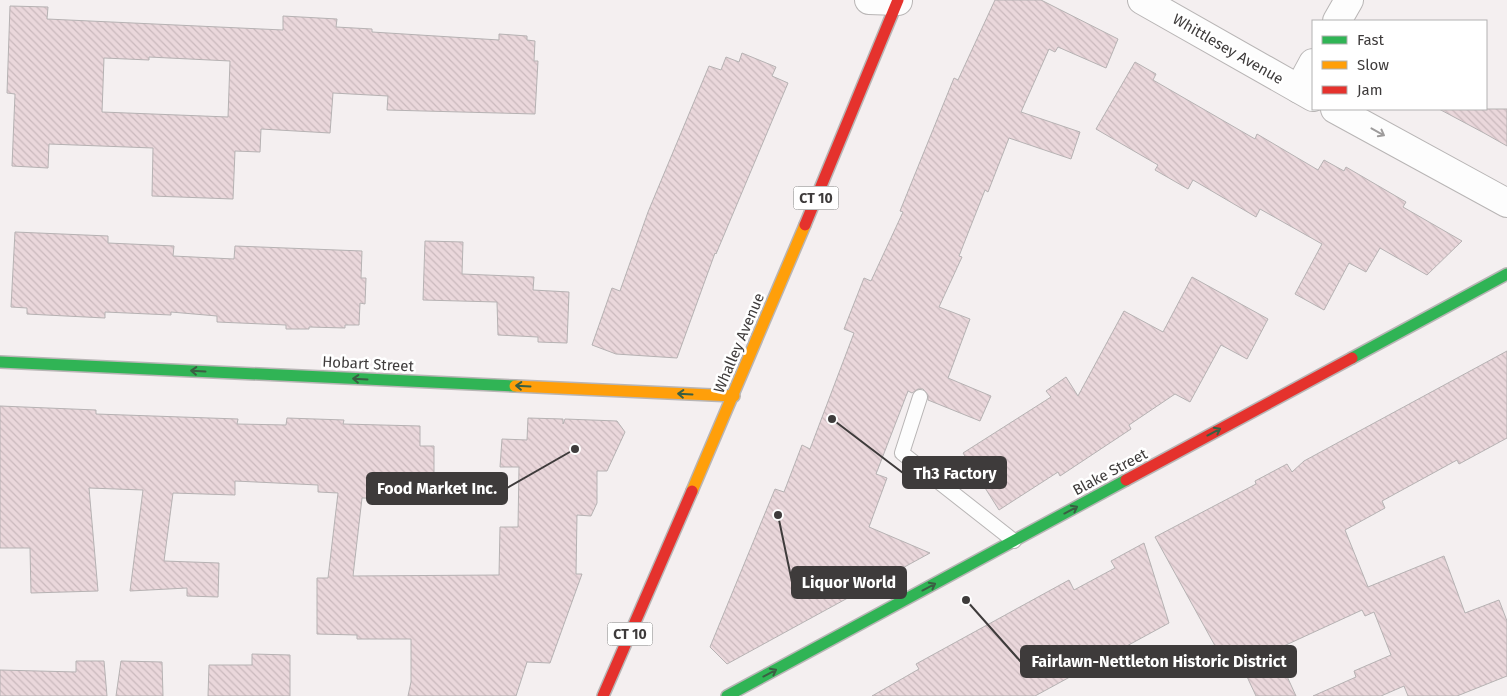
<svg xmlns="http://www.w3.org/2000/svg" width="1507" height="696" viewBox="0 0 1507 696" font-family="'Fira Sans',sans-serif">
<defs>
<pattern id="building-back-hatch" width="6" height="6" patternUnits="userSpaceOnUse" patternTransform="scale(1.25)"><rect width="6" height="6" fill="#ead7db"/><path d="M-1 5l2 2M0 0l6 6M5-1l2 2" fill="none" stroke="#cab9bd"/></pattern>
</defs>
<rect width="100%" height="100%" fill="#f4eff0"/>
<g fill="url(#building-back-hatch)" stroke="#b6b2b3" fill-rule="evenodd">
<path d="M995,0H1041L1118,39L1106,68L1058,47L1055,52L1049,49L1021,112L1080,132L1071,159L1009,138L988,192L985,190L959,256L962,257L939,307L970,319L948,378L991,396L980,421L928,400V395L923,389H918L912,393L908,391L876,474L887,478L869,527L930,553L727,664L710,647L775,489L784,492L802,445L810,449L854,333L844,329L864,278L871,281L903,212L900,211L954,78L958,80Z"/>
<path d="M10,6L48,7L47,19L283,30V16L337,19L336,27L372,29V32L499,40V34L527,36V40L535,41L534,61H538L535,114L387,110L388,96L333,93L330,133L261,129L260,152L235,151L233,199L152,196L153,148L49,144L48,168L12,166L15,94L7,93ZM149,57L230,61L228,117L102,112L104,58L149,60Z"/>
<path d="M742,53L776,67L772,76L788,83L716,254L715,253L677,358L616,354L592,345L612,288L620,291L648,212L709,66L721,70L726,57L739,62Z"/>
<path d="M1135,62L1156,74L1153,80L1255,139L1257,134L1318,170L1324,160L1344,171L1346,167L1406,202L1403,207L1462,241L1427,275L1380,248L1366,272L1349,263L1324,310L1295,294L1322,244L1260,209L1256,217L1193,180L1188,189L1155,170L1158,165L1096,129Z"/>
<path d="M1439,109H1507V146L1484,133Z"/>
<path d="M15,232L108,236V243L174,246L173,256L234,259L235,246L362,251L361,278H366L365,304L360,303L359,325H345V328L309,327V329H286V325L217,322V316L171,312V315L105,312V318L27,314V308L11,307Z"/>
<path d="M425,241L463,242L462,274L534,277L533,290L569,292L567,343L538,342V337L498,335L497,302L423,300Z"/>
<path d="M1192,277L1268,319L1247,359L1221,345L1190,402L1175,394L1129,425L1131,429L1060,476L1058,472L999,510L963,453L1051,397L1046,391L1066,377L1078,396L1124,311L1163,332Z"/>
<path d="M1507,351V438L1459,464L1457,460L1382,501L1385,508L1345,530L1368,587L1444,556L1465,613L1499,600L1507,621V676L1457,696H1408L1404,686L1381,696H1313L1356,677L1354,671L1391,655L1374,612L1365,616L1362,610L1275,650L1296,696H1256L1242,666L1230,673L1155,537L1256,484L1255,481L1287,464L1292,472L1304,461Z"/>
<path d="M0,406L96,410V414L238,419L237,424L286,425L287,418L344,420L343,424L420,426V446H434V499L362,498L353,576L499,575L500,527H518L519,467H500L502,439L527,440L528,418L563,419V424L565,419L617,421L625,432L607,471H597V503L591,516L577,515L576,574H582L550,663L527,662L516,696H408L411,682V639H357V635L317,634V578H328L338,493L318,492V485L235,481V495L173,493L164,561L219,563L218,597L187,596V588L130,591L143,490L89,488L98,591L31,593L30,548H0Z"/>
<path d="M1144,543L1169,623L1035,696H872L919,669L916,664L1069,580L1074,590L1115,568L1111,561Z"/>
<path d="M252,654L290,655V696H208L209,665H252Z"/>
<path d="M76,661H104L107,696H0V670L76,672Z"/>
<path d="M121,661L162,662L163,696H116Z"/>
</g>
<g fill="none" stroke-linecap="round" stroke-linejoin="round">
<defs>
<path id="lane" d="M920,397L902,453L1014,541"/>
<g id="street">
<path d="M869,0L898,1"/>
<path d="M1142,0L1313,97"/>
<path d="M1337,21L1349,0"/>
<path d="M1299,89L1313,63"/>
<path d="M1335,109L1507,203"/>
</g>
<g id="fast">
<path d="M1352,358L1507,274"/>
<path d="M0,362L515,386"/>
<path d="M727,696L1126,480"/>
</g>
<g id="slow">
<path d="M515,386L734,396"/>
<path d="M692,491L805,225"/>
</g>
<g id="jam">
<path d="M805,225L898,0"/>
<path d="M1126,480L1352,358"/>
<path d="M603,696L692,491"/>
</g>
</defs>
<use href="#lane" stroke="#b8b5b5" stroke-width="16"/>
<use href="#street" stroke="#b8b5b5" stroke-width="30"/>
<use href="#fast" stroke="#b8b5b5" stroke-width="14"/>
<use href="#slow" stroke="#b8b5b5" stroke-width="14"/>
<use href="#jam" stroke="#b8b5b5" stroke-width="14"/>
<use href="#lane" stroke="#fdfdfd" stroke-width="14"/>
<use href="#street" stroke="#fdfdfd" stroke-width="28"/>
<use href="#fast" stroke="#30b455" stroke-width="11"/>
<use href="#slow" stroke="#ff9f0a" stroke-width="11"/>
<use href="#jam" stroke="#e5322d" stroke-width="11"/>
</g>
<defs><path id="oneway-shaft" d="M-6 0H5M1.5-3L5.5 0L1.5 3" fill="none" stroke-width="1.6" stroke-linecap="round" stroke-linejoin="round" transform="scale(1.25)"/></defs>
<use stroke="#9e9c9c" href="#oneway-shaft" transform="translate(1378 132) rotate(29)"/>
<g stroke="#3a5f43">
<use href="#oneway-shaft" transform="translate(198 371) rotate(-177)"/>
<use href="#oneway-shaft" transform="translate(360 379) rotate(-177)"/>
<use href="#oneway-shaft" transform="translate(523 386) rotate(-177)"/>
<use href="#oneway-shaft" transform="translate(685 394) rotate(-177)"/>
<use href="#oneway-shaft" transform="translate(1214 432) rotate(-28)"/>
<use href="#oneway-shaft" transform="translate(1071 510) rotate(-28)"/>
<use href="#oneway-shaft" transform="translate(929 587) rotate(-28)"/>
<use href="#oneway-shaft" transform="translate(770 673) rotate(-28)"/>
</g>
<g text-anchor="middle" stroke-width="5" stroke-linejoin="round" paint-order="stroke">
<g fill="#fff" stroke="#787676" stroke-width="1">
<rect x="793.5" y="186.5" width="45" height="23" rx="4"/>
<rect x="607.5" y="622.5" width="45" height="23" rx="4"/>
</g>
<g font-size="14" font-weight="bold" fill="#3e3b3b">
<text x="816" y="203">CT 10</text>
<text x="630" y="639">CT 10</text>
</g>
<g font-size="15" fill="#3e3b3b" stroke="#fff">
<text transform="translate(1228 49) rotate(30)" y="5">Whittlesey Avenue</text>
<text transform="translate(739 343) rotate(-67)" y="5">Whalley Avenue</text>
<text transform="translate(368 364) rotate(3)" y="5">Hobart Street</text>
<text transform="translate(1110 472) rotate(-28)" y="5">Blake Street</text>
</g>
</g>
<path fill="none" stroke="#3e3b3b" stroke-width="2" d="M832 419L903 473M575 449L507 488M778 515L792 582M966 600L1021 662"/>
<g fill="#3e3b3b" stroke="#fff" stroke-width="2">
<circle cx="832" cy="419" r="5"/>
<circle cx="575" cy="449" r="5"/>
<circle cx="778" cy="515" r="5"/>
<circle cx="966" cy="600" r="5"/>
</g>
<g fill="#3e3b3b" stroke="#3e3b3b" stroke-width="2">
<rect x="903" y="457" width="103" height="31" rx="5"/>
<rect x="367" y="473" width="140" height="31" rx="5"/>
<rect x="792" y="567" width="114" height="31" rx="5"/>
<rect x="1021" y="646" width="275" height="31" rx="5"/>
</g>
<g font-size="16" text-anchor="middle" font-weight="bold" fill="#fff">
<text x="955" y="479">Th3 Factory</text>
<text x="437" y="494">Food Market Inc.</text>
<text x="849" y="588">Liquor World</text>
<text x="1159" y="667">Fairlawn-Nettleton Historic District</text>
</g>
<rect x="1312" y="20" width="175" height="90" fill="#ffffff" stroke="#b2b1b1"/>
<rect x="1322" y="36" width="25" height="8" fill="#30b455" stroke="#b2b1b1"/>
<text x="1357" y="45" font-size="15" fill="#3e3b3b">Fast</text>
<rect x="1322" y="61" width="25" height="8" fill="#ff9f0a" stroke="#b2b1b1"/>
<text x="1357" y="70" font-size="15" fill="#3e3b3b">Slow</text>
<rect x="1322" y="86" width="25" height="8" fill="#e5322d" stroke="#b2b1b1"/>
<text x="1357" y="95" font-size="15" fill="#3e3b3b">Jam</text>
</svg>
